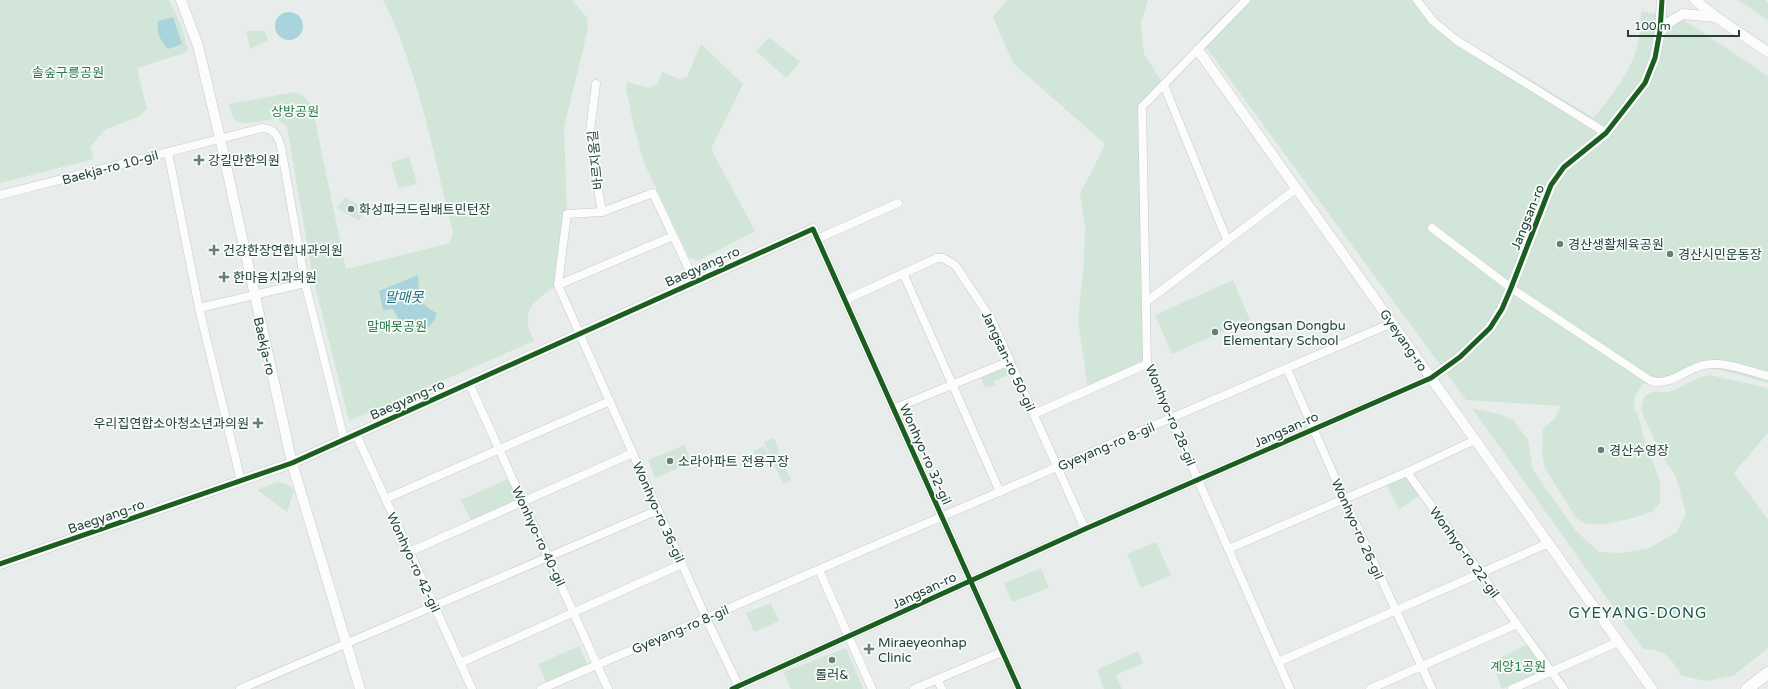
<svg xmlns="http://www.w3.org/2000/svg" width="1768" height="689" viewBox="0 0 1768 689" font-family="'Varela Round','Noto Sans KR',sans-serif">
<rect width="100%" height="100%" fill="#e8edeb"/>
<g fill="#d1e6d8">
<path d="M0,0H169L182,27L188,52L137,68L147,109L138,117L106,129L90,147L94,159L0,183Z"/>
<path d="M383,0H572L587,18L588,29L564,128L567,214L558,285C545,293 525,305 528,323C528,329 532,335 534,341L349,421L313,278L287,127L277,119C266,119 241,128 234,119C231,115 230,108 229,104L295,92L302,95L312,106L346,269L450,243L453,232C434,157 418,68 383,0Z"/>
<path d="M1007,0H1148L1141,23L1144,54L1164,85L1142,107L1147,364L1088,390L1078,320L1084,262L1085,227L1080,193L1092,171L1105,144L1013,63L993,17Z"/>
<path d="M1239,0H1422L1433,15L1451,32L1594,118C1623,80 1641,61 1641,11L1681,18L1768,76V383C1750,378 1716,365 1699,370C1674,377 1675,392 1644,383L1635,396L1634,409L1638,414L1643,436L1660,481V503L1652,512L1629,519L1604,524H1587L1576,518L1545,468L1542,453L1543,429L1555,418L1561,406L1466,400L1200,39Z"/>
<path d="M1738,0H1765L1768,3V20Z"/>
<path d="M246,31H265L268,40L250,49Z"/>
<path d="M769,37L800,62L786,78L756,51Z"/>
<path d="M701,44L743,84L711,149L755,231L698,261L689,257L645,165L634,128L626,88L627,82L649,88L658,83L662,72L679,79L687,77Z"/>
<path d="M409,157L417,184L398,188L391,162Z"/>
<path d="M345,197L365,209L359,221L337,208Z"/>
<path d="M1233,280L1250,320L1172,354L1155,315Z"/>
<path d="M1005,367L1009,375L994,381L995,385L985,388L981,377Z"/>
<path d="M1710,375L1768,388V433L1734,473L1768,520V648L1733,676L1706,681L1682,676C1670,658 1667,649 1643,649L1472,408L1499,414L1513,420L1528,440L1533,470L1576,531L1599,552L1621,553L1649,548L1677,532L1686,513L1676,477L1659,451L1641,410L1644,397C1655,388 1657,394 1668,392C1682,389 1692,377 1710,375Z"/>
<path d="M774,438L780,452L778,453L791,480L783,484L764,442Z"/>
<path d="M684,445L692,462L655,478L648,460Z"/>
<path d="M764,446L774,467L769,469C765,461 758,459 753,451Z"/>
<path d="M1407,473L1421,494L1399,510L1385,482Z"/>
<path d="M510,478L521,501L472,523L461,500Z"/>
<path d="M277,482L287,484L294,490L287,512L257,490Z"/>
<path d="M1156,542L1171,575L1141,588L1127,554Z"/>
<path d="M1041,568L1049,588L1012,602L1004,583Z"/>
<path d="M771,603L779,621L754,632L746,613Z"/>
<path d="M1528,644L1546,669L1502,689L1492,662Z"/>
<path d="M579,646L589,667L547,685L538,664Z"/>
<path d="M846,648L863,689H791L783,672Z"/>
<path d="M1138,651L1143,663L1116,675L1122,689H1104L1097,670Z"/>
</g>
<g fill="#a9d4db">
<circle cx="289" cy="26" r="14"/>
<path d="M173,17L182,44L168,49C160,40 156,33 158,21Z"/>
<path d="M418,275C419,293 419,305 437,313C433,325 428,329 416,332L402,326L393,309L383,310L379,291Z"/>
</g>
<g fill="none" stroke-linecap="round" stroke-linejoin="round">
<defs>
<g id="minor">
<path d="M1246,0L1142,107L1147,364L1290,689"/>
<path d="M1417,0L1433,21L1456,40L1606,133"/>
<path d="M596,84L590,131L595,172L602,212"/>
<path d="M1164,85L1227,240"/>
<path d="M168,152L199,308L241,481"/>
<path d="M0,195L262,128C274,129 278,135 281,147L305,283L344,439"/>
<path d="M1432,228L1511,288L1651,381C1671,386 1685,369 1704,365C1725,361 1748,371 1768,376"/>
<path d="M813,229L1019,689"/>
<path d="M817,239L898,203"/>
<path d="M903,273L1000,492"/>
<path d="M695,282L653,193L602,212L567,214L558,285L706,618L740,689"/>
<path d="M558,285L673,236"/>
<path d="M845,300L937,258H943L955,265L991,319L1085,529"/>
<path d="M1146,302L1297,188"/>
<path d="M199,308L305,283"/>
<path d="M1287,369L1344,498L1432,689"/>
<path d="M469,383L608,689"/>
<path d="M893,409L1010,361"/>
<path d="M1034,414L1147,364"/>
<path d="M356,434L472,689"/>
<path d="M1407,472L1564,689"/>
<path d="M385,499L610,401"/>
<path d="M1228,549L1407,472L1475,440"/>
<path d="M409,552L633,453"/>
<path d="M819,570L872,689"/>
<path d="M1278,662L1549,543"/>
<path d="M460,663L682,564"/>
<path d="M937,679L942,689"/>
<path d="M240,689L658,510"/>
<path d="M541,689L1392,323"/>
<path d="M732,689L1085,529L1431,378"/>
<path d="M914,689L1002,652"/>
<path d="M1370,689L1517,624"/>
<path d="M1512,689L1618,642"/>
</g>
<g id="tertiary">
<path d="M181,0L198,46L220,138L292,463L360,689"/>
<path d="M1695,0L1716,17L1768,52"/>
<path d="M1660,31L1671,21L1683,14L1716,17"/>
<path d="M1198,50L1652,689"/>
<path d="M1431,378L1460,357L1490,328L1502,309L1511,288L1551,185L1564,167L1606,133L1645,83L1655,58L1660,31L1662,0"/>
<path d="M0,564L292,463L813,229"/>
</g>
<path id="secondary" d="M1747,689L1768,673"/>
</defs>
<use href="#minor" stroke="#c5cac8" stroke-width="9"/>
<use href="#tertiary" stroke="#c5cac8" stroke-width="11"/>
<use href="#secondary" stroke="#c3cbc8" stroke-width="13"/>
<use href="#minor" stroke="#fcfcfc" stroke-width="8"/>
<use href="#tertiary" stroke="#fcfcfc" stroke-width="10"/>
<use href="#secondary" stroke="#fcfcfc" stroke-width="12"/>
<defs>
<g id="cycleway">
<path d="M0,564L292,463L813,229L1019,689"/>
<path d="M732,689L1085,529L1431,378L1460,357L1490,328L1502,309L1511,288L1551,185L1564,167L1606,133L1645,83L1655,58L1660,31L1662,0"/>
</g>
</defs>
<use href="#cycleway" stroke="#f7fbf9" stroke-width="8"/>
<use href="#cycleway" stroke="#1b5e20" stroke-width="5"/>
</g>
<g fill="#697e78" stroke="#f7fbf9" stroke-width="1.5">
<path d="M197 154h4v4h4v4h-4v4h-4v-4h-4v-4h4z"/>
<circle cx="351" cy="209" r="4"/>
<circle cx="1560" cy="244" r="4"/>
<path d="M212 244h4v4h4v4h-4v4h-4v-4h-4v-4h4z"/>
<circle cx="1670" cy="254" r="4"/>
<path d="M222 271h4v4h4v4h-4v4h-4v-4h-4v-4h4z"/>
<circle cx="1215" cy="332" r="4"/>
<path d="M256 417h4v4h4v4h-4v4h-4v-4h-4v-4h4z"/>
<circle cx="1601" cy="450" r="4"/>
<circle cx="670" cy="461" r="4"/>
<path d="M867 643h4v4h4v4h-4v4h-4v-4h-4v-4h4z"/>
<circle cx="832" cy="660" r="4"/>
</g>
<g text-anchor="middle" stroke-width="3.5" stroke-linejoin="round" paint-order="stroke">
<g font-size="13" fill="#2d7a4b" stroke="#f7fbf9">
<text x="68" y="77">솔숲구릉공원</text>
<text x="295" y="116">상방공원</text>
<text x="397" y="331">말매못공원</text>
<text x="1518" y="671">계양1공원</text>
</g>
<g font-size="13" fill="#24423a" stroke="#f7fbf9" text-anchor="start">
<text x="208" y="165">강길만한의원</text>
<text x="359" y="214">화성파크드림배트민턴장</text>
<text x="1568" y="249">경산생활체육공원</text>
<text x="223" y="255">건강한장연합내과의원</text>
<text x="1678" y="259">경산시민운동장</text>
<text x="233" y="282">한마음치과의원</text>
<text x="1223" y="330">Gyeongsan Dongbu<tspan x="1223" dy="15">Elementary School</tspan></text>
<text x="249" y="428" text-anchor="end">우리집연합소아청소년과의원</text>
<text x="1609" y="455">경산수영장</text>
<text x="678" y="466">소라아파트 전용구장</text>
<text x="878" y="647">Miraeyeonhap<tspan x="878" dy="15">Clinic</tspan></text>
<text x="832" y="679" text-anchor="middle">롤러&amp;</text>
</g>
<g font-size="13" fill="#24423a" stroke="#f7fbf9">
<text transform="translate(595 160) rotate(-96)" y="5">바르지움길</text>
<text transform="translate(110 167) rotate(-15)" y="5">Baekja-ro 10-gil</text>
<text transform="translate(1527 217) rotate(-68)" y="5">Jangsan-ro</text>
<text transform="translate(702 266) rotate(-24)" y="5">Baegyang-ro</text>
<text transform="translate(1404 340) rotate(55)" y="5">Gyeyang-ro</text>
<text transform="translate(265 346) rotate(77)" y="5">Baekja-ro</text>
<text transform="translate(1009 361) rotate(65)" y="5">Jangsan-ro 50-gil</text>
<text transform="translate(407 399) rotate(-24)" y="5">Baegyang-ro</text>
<text transform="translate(1171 415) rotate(67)" y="5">Wonhyo-ro 28-gil</text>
<text transform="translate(1286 429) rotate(-24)" y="5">Jangsan-ro</text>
<text transform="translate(1106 446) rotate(-23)" y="5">Gyeyang-ro 8-gil</text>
<text transform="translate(926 454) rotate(66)" y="5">Wonhyo-ro 32-gil</text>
<text transform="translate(659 512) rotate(66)" y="5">Wonhyo-ro 36-gil</text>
<text transform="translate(106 516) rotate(-19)" y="5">Baegyang-ro</text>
<text transform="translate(1358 529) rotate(66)" y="5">Wonhyo-ro 26-gil</text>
<text transform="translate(539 536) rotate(65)" y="5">Wonhyo-ro 40-gil</text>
<text transform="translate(1465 552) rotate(54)" y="5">Wonhyo-ro 22-gil</text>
<text transform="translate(414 562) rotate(65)" y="5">Wonhyo-ro 42-gil</text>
<text transform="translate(924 590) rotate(-25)" y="5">Jangsan-ro</text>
<text transform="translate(680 629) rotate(-23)" y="5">Gyeyang-ro 8-gil</text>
</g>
<g font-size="14" font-style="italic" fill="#1c6f80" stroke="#f7fbf9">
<text x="404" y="302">말매못</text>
</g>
<g font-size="15" letter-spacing="1" fill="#1f5548" stroke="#f7fbf9">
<text x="1638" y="618">GYEYANG-DONG</text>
</g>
</g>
<path d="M1628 30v6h111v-6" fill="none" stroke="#24423a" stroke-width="2"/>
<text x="1634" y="30" font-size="12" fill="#24423a" stroke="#f7fbf9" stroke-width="3" paint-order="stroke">100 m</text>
</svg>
